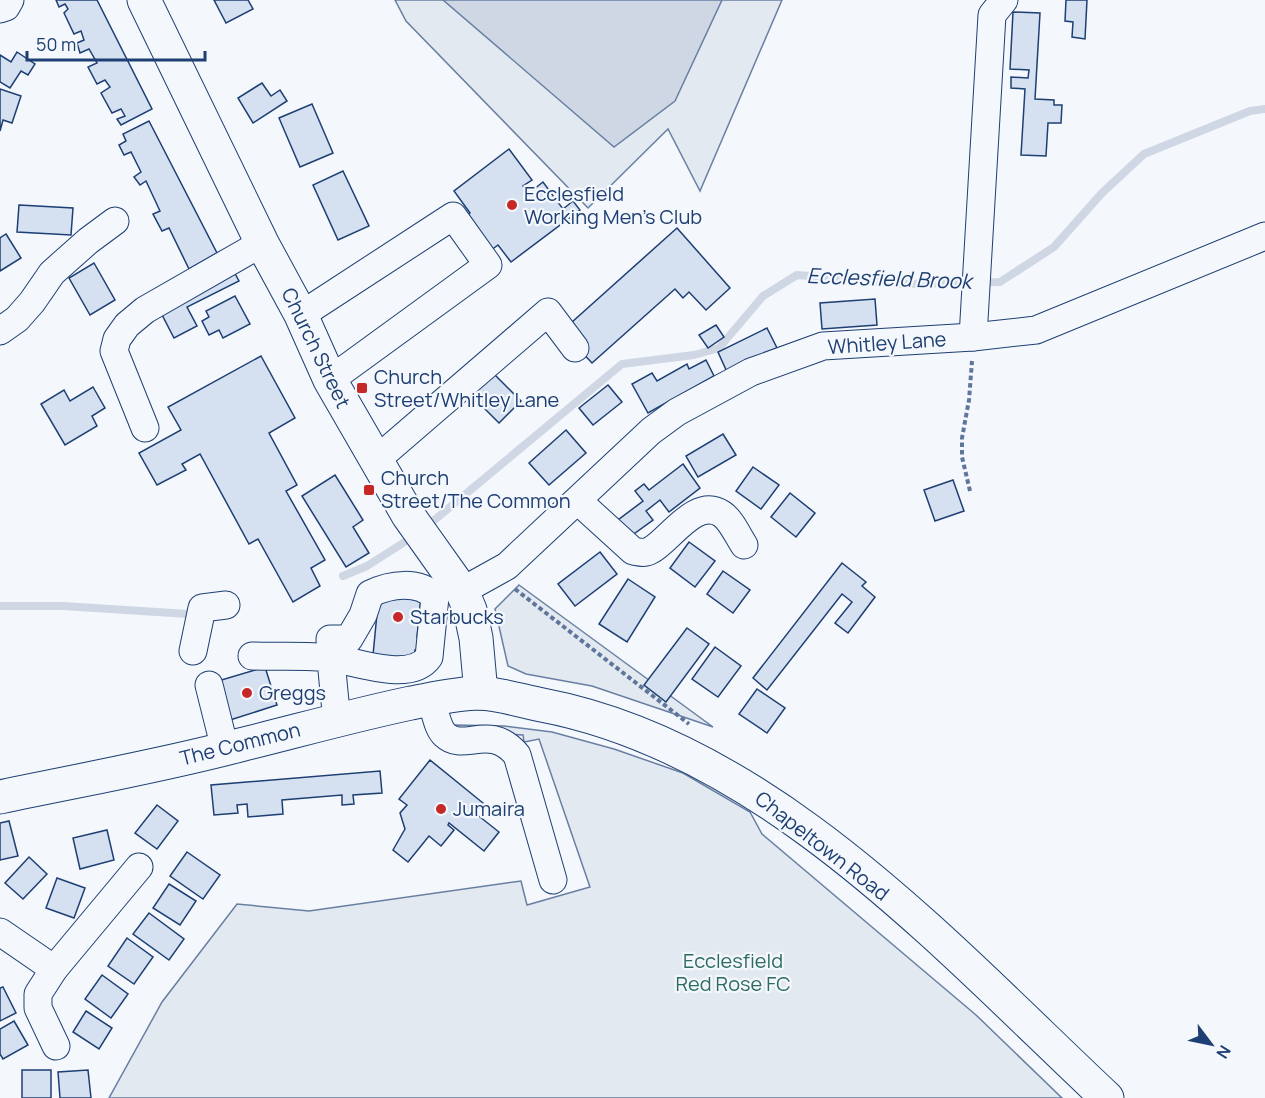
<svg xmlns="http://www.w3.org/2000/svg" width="1265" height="1098" viewBox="0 0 1265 1098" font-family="Manrope,sans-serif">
<rect width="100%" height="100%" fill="#f4f7fb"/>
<g fill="#e3e9f0" stroke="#687fa3" stroke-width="1.5">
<path d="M395,0H782L700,191L668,129L588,208L406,21Z"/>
<path d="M519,585L713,727L592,686L526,674L508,666L495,609Z"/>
<path d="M454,725L504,726L552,732L614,749L683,773L750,812L762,834L976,1015L1062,1098H109L162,1002L237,904L309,911L521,881L527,905L590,887L539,739L524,742L523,735L462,732Z"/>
</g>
<path fill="#cfd7e4" stroke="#687fa3" stroke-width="1.5" d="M443,0H722L675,101L614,147Z"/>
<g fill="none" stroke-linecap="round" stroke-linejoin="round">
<g stroke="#cfd7e4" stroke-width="8">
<path d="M426,527L622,364L694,355L719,348L763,296L797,275L905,284L1000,282L1054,247L1102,193L1144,154L1250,111L1265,109"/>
<path d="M343,576L367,566L414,536"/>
<path d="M0,606H63L188,614"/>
</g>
</g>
<g fill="#d5e0f0" stroke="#1d3f73" stroke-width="1.5">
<path d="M56,0H97L152,109L121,125L117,119L125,116L121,109L112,113L101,93L110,87L105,80L97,84L88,67L97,63L89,49L80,53L77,43L84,40L81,31L74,34L64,13L68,9L65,4L59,7Z"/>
<path d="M214,0H248L253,9L226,23Z"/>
<path d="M1066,0H1087L1085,39L1072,37L1073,22L1065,21Z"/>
<path d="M1013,12L1040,13L1035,99L1054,100V105H1062L1061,123H1048L1046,156L1021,155L1025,89L1011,88V77L1028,78L1029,70L1010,69Z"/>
<path d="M17,52L35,64L28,75L21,71L10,88L0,82V55L11,62Z"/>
<path d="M262,83L271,96L280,90L287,101L253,123L238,98Z"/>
<path d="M0,89L21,96L12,123L3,120L0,131Z"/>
<path d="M312,104L333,153L300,167L279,118Z"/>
<path d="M149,121L217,253L189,269L169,228L162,231L153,214L160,211L146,181L140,185L134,177L141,172L131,152L124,155L119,145L126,141L123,134Z"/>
<path d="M509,149L532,180L523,186L529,193L543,182L563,209L573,201L580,210L511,262L498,245L490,251L465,218L470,213L454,191Z"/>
<path d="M343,171L369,226L338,240L313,185Z"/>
<path d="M19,205L73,208L71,235L17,232Z"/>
<path d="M677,228L730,288L706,310L689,292L683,298L675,289L592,363L562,331Z"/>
<path d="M6,234L21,258L0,271V238Z"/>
<path d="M94,263L115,300L90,315L69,278Z"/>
<path d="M233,270L239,281L187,307L197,326L174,338L159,309Z"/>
<path d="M235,296L250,324L223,338L219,330L209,335L202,321L209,317L206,311Z"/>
<path d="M875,299L877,325L822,329L820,303Z"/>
<path d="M716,325L724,337L708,348L699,335Z"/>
<path d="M767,328L777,348L727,372L718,352Z"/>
<path d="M261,356L295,418L269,433L297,485L286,491L325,560L311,568L320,586L293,602L258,539L249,544L200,454L182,464L186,470L157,485L139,453L181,430L168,407Z"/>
<path d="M706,360L714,376L648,413L632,384L652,373L657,381L687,364L689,369Z"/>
<path d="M489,369L521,401L499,423L467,391Z"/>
<path d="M608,385L622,402L593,425L579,408Z"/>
<path d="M93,387L105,408L92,416L97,426L65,445L41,404L64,390L70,401Z"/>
<path d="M566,430L586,453L549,485L529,463Z"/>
<path d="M723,434L736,455L698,477L686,456Z"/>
<path d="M683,464L700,488L669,512L660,500L646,511L653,520L631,536L618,520L643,501L635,491L644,484L649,490Z"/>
<path d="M753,467L779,485L761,509L736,491Z"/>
<path d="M335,475L363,520L353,527L369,553L346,567L302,496Z"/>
<path d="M953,480L964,511L935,521L924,490Z"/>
<path d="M790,493L815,513L796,537L771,517Z"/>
<path d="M689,542L715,561L695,587L670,568Z"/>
<path d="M600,552L617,574L575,606L558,584Z"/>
<path d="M842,563L866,582L862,586L875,597L848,633L835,623L852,602L842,594L767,690L753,678Z"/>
<path d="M723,571L750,590L733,613L707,594Z"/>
<path d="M628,579L655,597L627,642L599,624Z"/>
<path d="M379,593L421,597L417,637L426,638L424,651L415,650L414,660L373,655Z"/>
<path d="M687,628L709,644L666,702L644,685Z"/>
<path d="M715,647L741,666L718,697L692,679Z"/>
<path d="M265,667L277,705L230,720L218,681Z"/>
<path d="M757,689L785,708L767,733L739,714Z"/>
<path d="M430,760L483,803L475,813L499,832L484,851L449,823L448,825L454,830L441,846L429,836L408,862L393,850L405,829L400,813L407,805L399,799Z"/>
<path d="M380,771L382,793L353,795L354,804L342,805V795L282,800L283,814L248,817L247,804L237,805L238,813L214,815L211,785Z"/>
<path d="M157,805L178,821L157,849L135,833Z"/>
<path d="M9,821L18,856L0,860V823Z"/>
<path d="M107,830L114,860L80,869L73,838Z"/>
<path d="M187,852L220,875L203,899L170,876Z"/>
<path d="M29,857L47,874L23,899L5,883Z"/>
<path d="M57,878L85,888L74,918L46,908Z"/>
<path d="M169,884L196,901L180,925L153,908Z"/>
<path d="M149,913L184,939L169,960L133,934Z"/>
<path d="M127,938L153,957L134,984L108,966Z"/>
<path d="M102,975L128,994L111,1018L85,999Z"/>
<path d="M3,987L16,1013L0,1021V988Z"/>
<path d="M86,1011L112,1028L99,1049L73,1032Z"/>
<path d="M14,1021L28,1045L3,1059L0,1054V1029Z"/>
<rect x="22" y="1070" width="29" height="28"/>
<path d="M88,1070L91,1098H60L58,1072Z"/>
</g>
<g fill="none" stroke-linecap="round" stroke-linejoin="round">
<defs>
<g id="minor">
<path d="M0,9L6,7L10,0"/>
<path d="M301,315L453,216L488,265L330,380"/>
<path d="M0,331L17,319L32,302L52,273L88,241L115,221"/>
<path d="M973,337L992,15L1004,0"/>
<path d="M145,428L114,351L117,339L127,325L145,310L262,243"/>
<path d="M375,461L548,312L575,348"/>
<path d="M578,501L633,551C639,552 645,554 651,550C669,541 696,496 722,514C731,520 738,536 744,545"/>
<path d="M462,591L507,566L651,431L677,412L751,372L823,346L973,337L1036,330L1265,236"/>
<path d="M193,651L202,608L226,605"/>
<path d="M252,656C278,657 306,655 331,658C357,662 411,683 429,657L435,597C419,580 390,584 370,594L363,615L349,639H330C331,666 334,693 337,720"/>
<path d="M209,685L225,749"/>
<path d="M431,700C435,710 437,728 445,735C464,753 490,722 517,755L553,880"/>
<path d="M0,932L54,969"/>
<path d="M56,1046L38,1008V994L54,969L139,867"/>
</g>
<g id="major">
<path d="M144,0L262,243L301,315L330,380L408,515L462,591L470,610L476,638L481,693"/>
<path d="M0,797C80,780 161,766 240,745C297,731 354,715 411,703C433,699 458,693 480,693C500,694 522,701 542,705C768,748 945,946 1107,1098"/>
</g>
</defs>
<use href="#minor" stroke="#1d3f73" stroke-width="29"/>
<use href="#major" stroke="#1d3f73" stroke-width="35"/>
<g stroke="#5e769c" stroke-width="4" stroke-dasharray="4.5 3" stroke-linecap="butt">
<path d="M970,491L962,457V438L969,400L972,361"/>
<path d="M515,589L689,724"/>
</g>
<use href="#minor" stroke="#f4f7fb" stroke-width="27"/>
<use href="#major" stroke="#f4f7fb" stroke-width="33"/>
</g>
<g fill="#c62828" stroke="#f4f7fb" stroke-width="2">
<circle cx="512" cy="205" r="6"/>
<rect x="356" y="382" width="12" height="12" rx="3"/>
<rect x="363" y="484" width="12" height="12" rx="3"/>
<circle cx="398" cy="617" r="6"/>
<circle cx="247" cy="693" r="6"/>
<circle cx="441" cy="809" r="6"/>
</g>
<g text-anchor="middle" stroke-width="4.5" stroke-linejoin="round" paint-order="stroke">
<g font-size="20" fill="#1d3f73" stroke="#f4f7fb" text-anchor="start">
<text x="524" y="201">Ecclesfield<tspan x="524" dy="23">Working Men's Club</tspan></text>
<text x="374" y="384">Church<tspan x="374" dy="23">Street/Whitley Lane</tspan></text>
<text x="381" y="485">Church<tspan x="381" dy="23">Street/The Common</tspan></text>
<text x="410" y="624">Starbucks</text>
<text x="259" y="700">Greggs</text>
<text x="453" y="816">Jumaira</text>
</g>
<g font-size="20" fill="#1d3f73" stroke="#f4f7fb">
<text transform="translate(887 343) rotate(-4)" y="7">Whitley Lane</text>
<text transform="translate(316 348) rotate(64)" y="7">Church Street</text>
<text transform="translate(240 744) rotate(-14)" y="7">The Common</text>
<text transform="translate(822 846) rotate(38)" y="7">Chapeltown Road</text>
</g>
<g font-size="20" fill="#2c6c60" stroke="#f4f7fb">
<text x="733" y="968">Ecclesfield<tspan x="733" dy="23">Red Rose FC</tspan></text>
</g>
<g font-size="21" font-style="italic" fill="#1d3f73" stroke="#f4f7fb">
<text transform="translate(889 279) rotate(2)" y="7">Ecclesfield Brook</text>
</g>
</g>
<g transform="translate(1211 1044) rotate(122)" stroke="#f4f7fb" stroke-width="4.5" paint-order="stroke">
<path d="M0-4.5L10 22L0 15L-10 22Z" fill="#1d3f73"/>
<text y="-9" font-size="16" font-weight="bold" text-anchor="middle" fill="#1d3f73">N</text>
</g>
<path d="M27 51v9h178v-9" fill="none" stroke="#1d3f73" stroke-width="3"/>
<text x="36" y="51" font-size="18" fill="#1d3f73" stroke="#f4f7fb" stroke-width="4.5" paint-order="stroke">50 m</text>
</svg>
